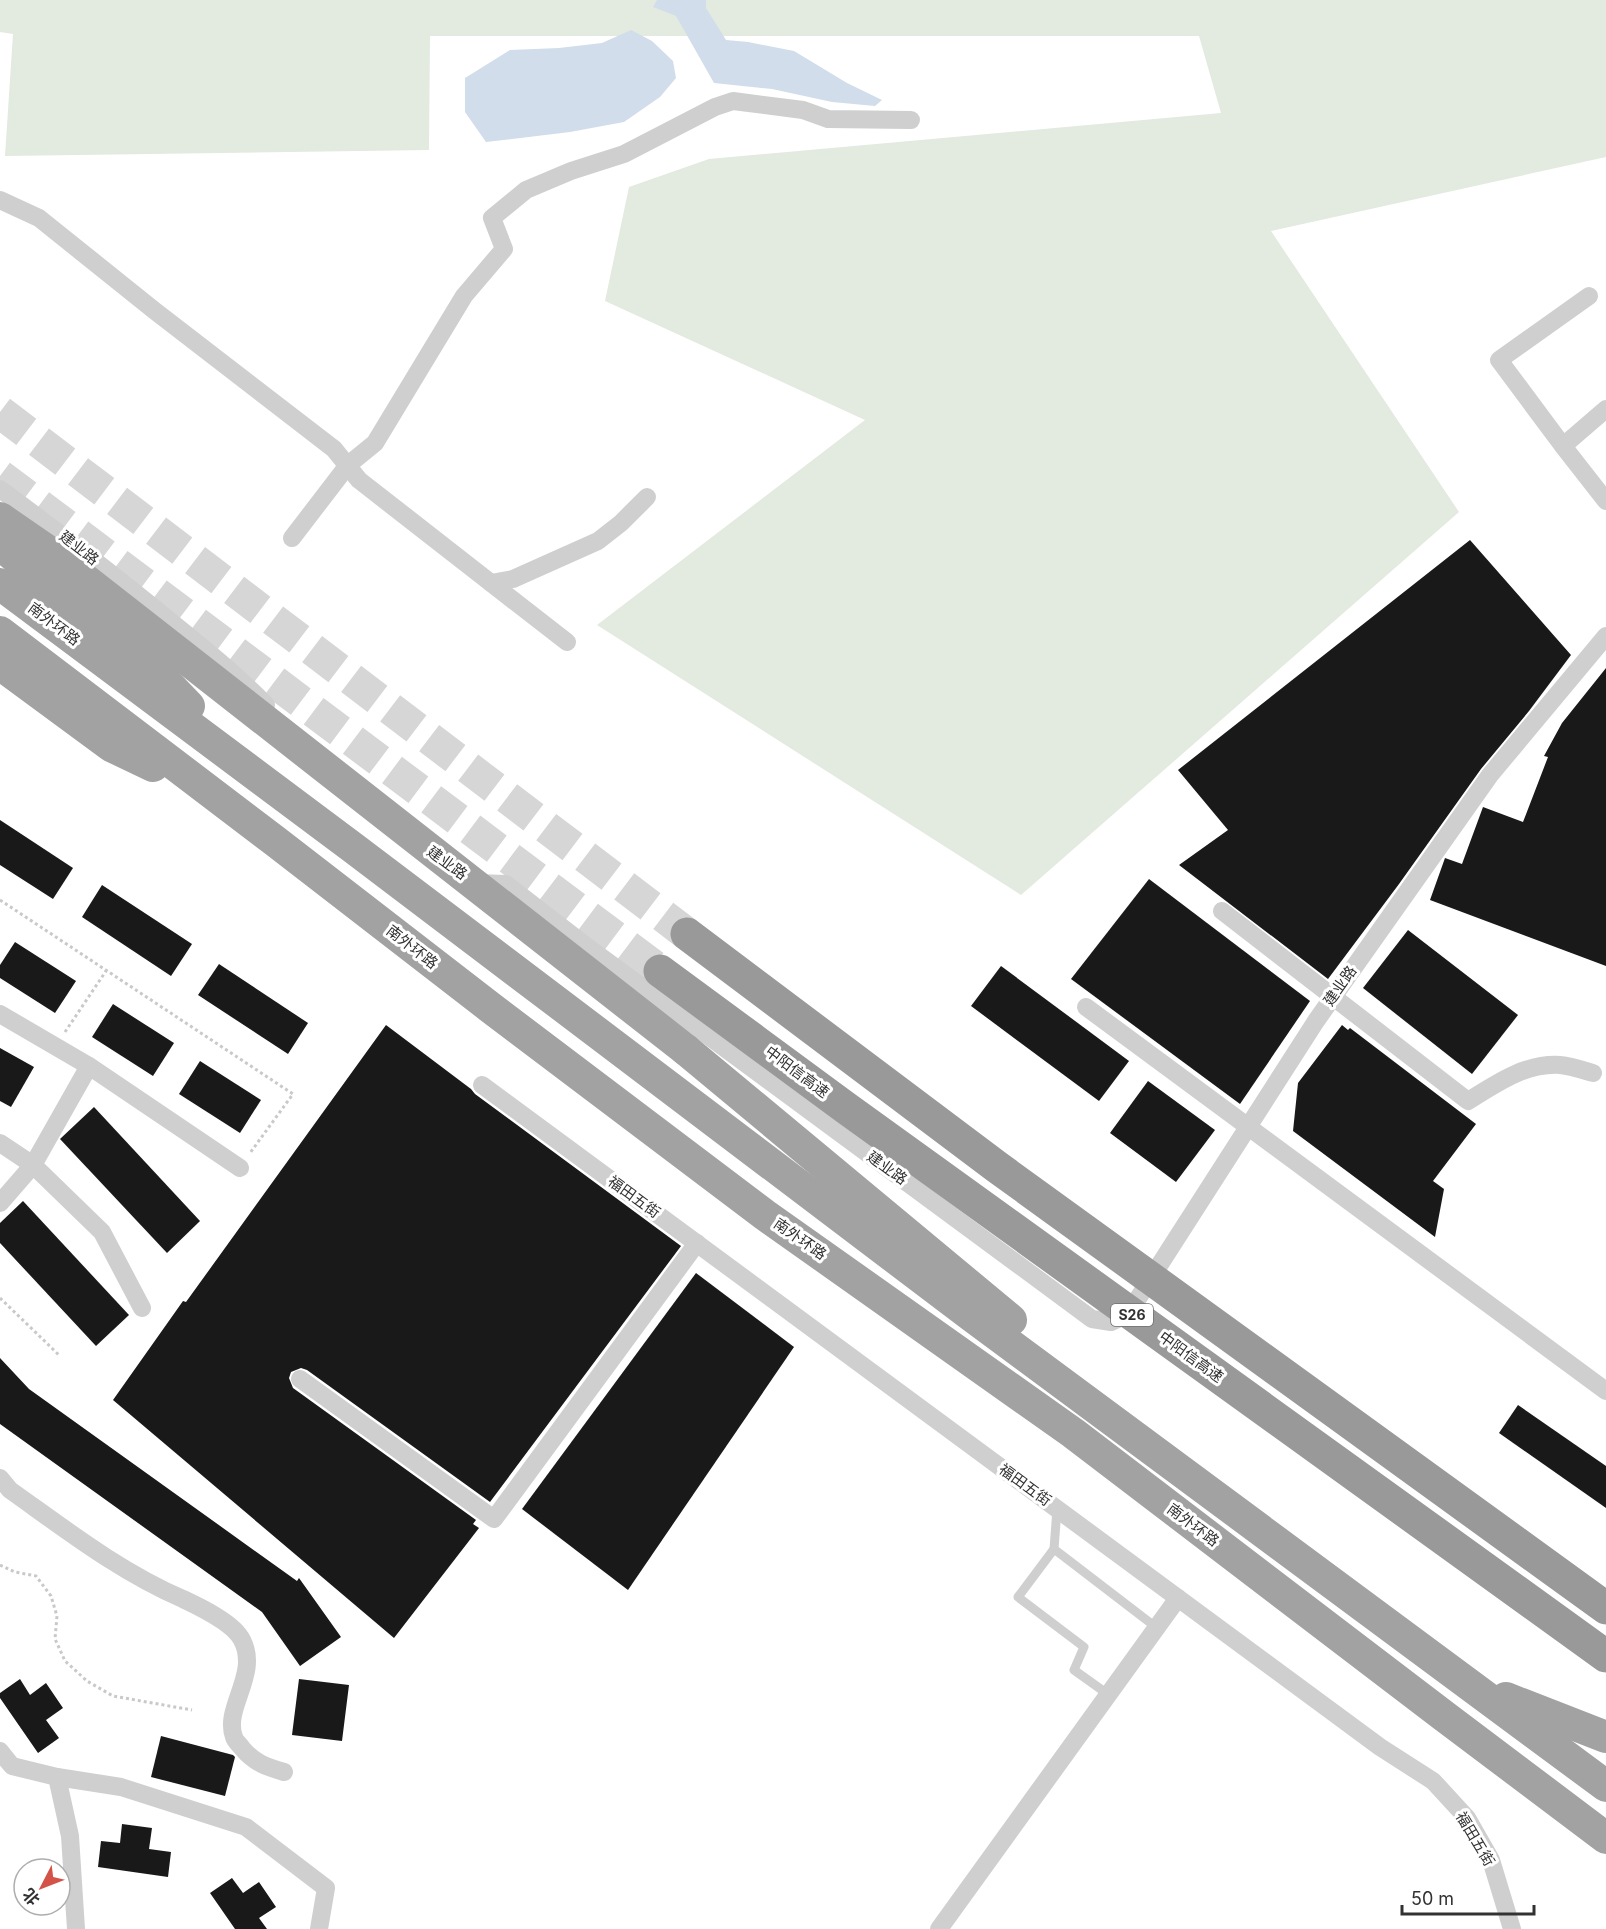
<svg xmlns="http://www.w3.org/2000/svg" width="1606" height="1929" viewBox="0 0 1606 1929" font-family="Inter,'Noto Sans SC',sans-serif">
<rect width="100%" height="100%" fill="#fff"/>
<path fill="#e3eadf" d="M0,0H1606V157L1271,231L1459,512L1021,895L597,625L865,420L605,301L629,187L709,159L1221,113L1199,36H430L429,150L5,156L13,34L0,32Z"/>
<g fill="#d1ddea">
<path d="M657,0H706V8L726,40L748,42L794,51L847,83L882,100L875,106L832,102L772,89L714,83L676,16L653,7Z"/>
<path d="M631,30L652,41L673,61L676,78L660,97L624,122L570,132L486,142L465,112V78L510,50L559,48L602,43Z"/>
</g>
<g fill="#191919">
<path d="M1470,540L1571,655L1529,711L1481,769L1399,884L1328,979L1179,865L1228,830L1178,770Z"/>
<path d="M1606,668V966L1430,900L1445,858L1462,864L1483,807L1523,822L1548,757L1544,756L1562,723Z"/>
<path d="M0,820L73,868L53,899L0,865Z"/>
<path d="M1149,879L1310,1001L1240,1104L1071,979Z"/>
<path d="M102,885L192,944L171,976L82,917Z"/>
<path d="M1408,930L1518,1015L1472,1074L1363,988Z"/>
<path d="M15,942L76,981L55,1013L0,978V965Z"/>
<path d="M219,964L308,1023L288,1054L198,995Z"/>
<path d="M1001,966L1129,1061L1099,1101L971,1006Z"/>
<path d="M113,1004L174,1043L153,1076L92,1037Z"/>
<path d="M386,1025L471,1089L475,1094L681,1246L490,1502L307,1370L301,1368L291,1372L289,1378L293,1388L476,1520L473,1524L479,1528L394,1638L113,1400L183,1301L186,1302Z"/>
<path d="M1342,1025L1348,1030L1350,1028L1476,1124L1433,1181L1444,1189L1435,1237L1293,1131L1298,1083Z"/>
<path d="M0,1048L34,1067L11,1107L0,1101Z"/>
<path d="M200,1061L261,1100L240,1133L179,1094Z"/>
<path d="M1148,1081L1215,1130L1176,1182L1110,1133Z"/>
<path d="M94,1107L200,1221L167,1253L60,1139Z"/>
<path d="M23,1201L129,1315L96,1346L0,1243V1223Z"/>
<path d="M696,1273L794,1347L628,1590L522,1509Z"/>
<path d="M0,1358L29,1389L297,1581L299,1578L341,1637L300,1666L262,1612L0,1424Z"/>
<path d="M1518,1405L1606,1466V1508L1499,1433Z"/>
<path d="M20,1679L30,1695L46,1683L63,1708L46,1720L59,1738L38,1753L0,1698V1693Z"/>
<path d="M299,1679L349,1685L342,1741L292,1735Z"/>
<path d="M161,1736L233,1755L235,1757L225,1796L151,1777Z"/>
<path d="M122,1824L152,1828L149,1849L171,1852L168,1877L98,1867L101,1841L120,1843Z"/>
<path d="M232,1878L243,1893L259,1882L276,1907L259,1918L267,1929H235L210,1893Z"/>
</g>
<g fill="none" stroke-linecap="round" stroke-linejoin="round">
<g stroke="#d6d6d6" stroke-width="33" stroke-dasharray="33 16" stroke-linecap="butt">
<path d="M0,412L687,934"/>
<path d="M0,476L660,971"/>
</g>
<g stroke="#c9c9c9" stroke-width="3" stroke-dasharray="3 3" stroke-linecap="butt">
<path d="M0,900L293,1094L250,1153"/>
<path d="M65,1032L106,971"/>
<path d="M0,1298L60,1356"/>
<path d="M0,1565L15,1572L36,1576L51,1596L57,1616L55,1639L65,1661L87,1681L113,1696L192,1710"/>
</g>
<g stroke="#cfcfcf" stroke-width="9">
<path d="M1057,1509L1054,1549L1157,1628"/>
<path d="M1054,1549L1018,1597L1084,1647L1074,1670L1109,1695"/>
</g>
<g stroke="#cfcfcf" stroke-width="18">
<path d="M0,200L39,218L155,311L334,449L359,480L491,583L513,579L598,541L621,523L647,497"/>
<path d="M1589,296L1499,360L1563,446L1606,501"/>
<path d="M1563,446L1606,409"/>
<path d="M0,489C58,532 114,575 170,621C203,648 236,674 266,705"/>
<path d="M292,538L348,465L375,443L464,296L504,249L492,218L526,190L571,171L624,154L715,107L733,101L803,110L828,119L911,120"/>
<path d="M491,583L567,642"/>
<path d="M476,883L506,884L585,945L1092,1319L1111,1322L1128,1314L1316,1021L1490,775L1606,636"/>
<path d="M1222,911L1468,1101C1497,1083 1525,1063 1560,1065C1571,1066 1583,1070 1593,1073"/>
<path d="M1086,1007L1606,1391"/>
<path d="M0,1014L89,1066L240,1168"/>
<path d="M482,1085L1380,1747L1433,1781L1467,1818L1491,1860L1512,1929"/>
<path d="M0,1143L33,1165L102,1232L142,1308"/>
<path d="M0,1203L33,1165L89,1066"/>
<path d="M300,1379L494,1519L697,1243"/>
<path d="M0,1478L10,1490C65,1529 120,1572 183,1599C200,1607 234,1623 242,1640C260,1674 223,1708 234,1737C235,1741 240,1745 242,1748C254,1763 267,1767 284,1772"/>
<path d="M0,1751L12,1766L57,1777L70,1836L76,1929"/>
<path d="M57,1777L121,1787L246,1827L326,1888L319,1929"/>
<path d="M939,1929L1178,1598"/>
</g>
<g stroke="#a2a2a2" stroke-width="32">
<path d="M0,545L140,655L189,706"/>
<path d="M0,584L352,847L973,1317L1606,1786"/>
<path d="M0,632L275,841L491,1008L765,1215L1073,1433L1444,1716L1606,1838"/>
<path d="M0,664L111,746L153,766"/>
<path d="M686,1050L1011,1320"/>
<path d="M1506,1698L1606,1737"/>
</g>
<path stroke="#a2a2a2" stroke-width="32" d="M0,518L55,556L686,1050"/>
<g stroke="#999" stroke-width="33">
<path d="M687,934L997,1167L1606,1608"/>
<path d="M660,971L846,1108L1606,1656"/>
</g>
</g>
<g text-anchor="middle" stroke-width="6" stroke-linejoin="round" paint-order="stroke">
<rect fill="#fff" stroke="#707070" stroke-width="1.5" x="1111" y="1304" width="42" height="22" rx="4.5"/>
<g font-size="14" font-weight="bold" fill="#323232">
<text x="1132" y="1320">S26</text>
</g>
<g font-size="15" fill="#323232" stroke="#fff">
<text transform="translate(79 548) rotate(38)" y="5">建业路</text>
<text transform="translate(54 624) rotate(37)" y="5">南外环路</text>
<text transform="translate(447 863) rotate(36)" y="5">建业路</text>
<text transform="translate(412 947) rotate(38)" y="5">南外环路</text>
<text transform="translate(1340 986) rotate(-55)" y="5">建业路</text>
<text transform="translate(797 1072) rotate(37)" y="5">中阳信高速</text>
<text transform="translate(887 1168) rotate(36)" y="5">建业路</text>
<text transform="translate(634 1197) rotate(36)" y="5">福田五街</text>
<text transform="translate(800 1239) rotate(35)" y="5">南外环路</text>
<text transform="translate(1191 1357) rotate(36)" y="5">中阳信高速</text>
<text transform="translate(1025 1485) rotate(36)" y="5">福田五街</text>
<text transform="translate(1193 1525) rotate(37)" y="5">南外环路</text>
<text transform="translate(1475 1839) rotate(59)" y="5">福田五街</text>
</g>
</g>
<g transform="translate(42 1887) rotate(228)"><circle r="28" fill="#ffffff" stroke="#adadad" stroke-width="1.5"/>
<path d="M0-4.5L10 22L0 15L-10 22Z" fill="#d45349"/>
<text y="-9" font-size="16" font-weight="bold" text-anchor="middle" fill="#323232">北</text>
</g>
<path d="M1402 1905v9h132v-9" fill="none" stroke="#323232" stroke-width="3"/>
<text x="1411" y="1905" font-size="18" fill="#323232" stroke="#ffffff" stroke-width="4.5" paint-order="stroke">50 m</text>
</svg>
